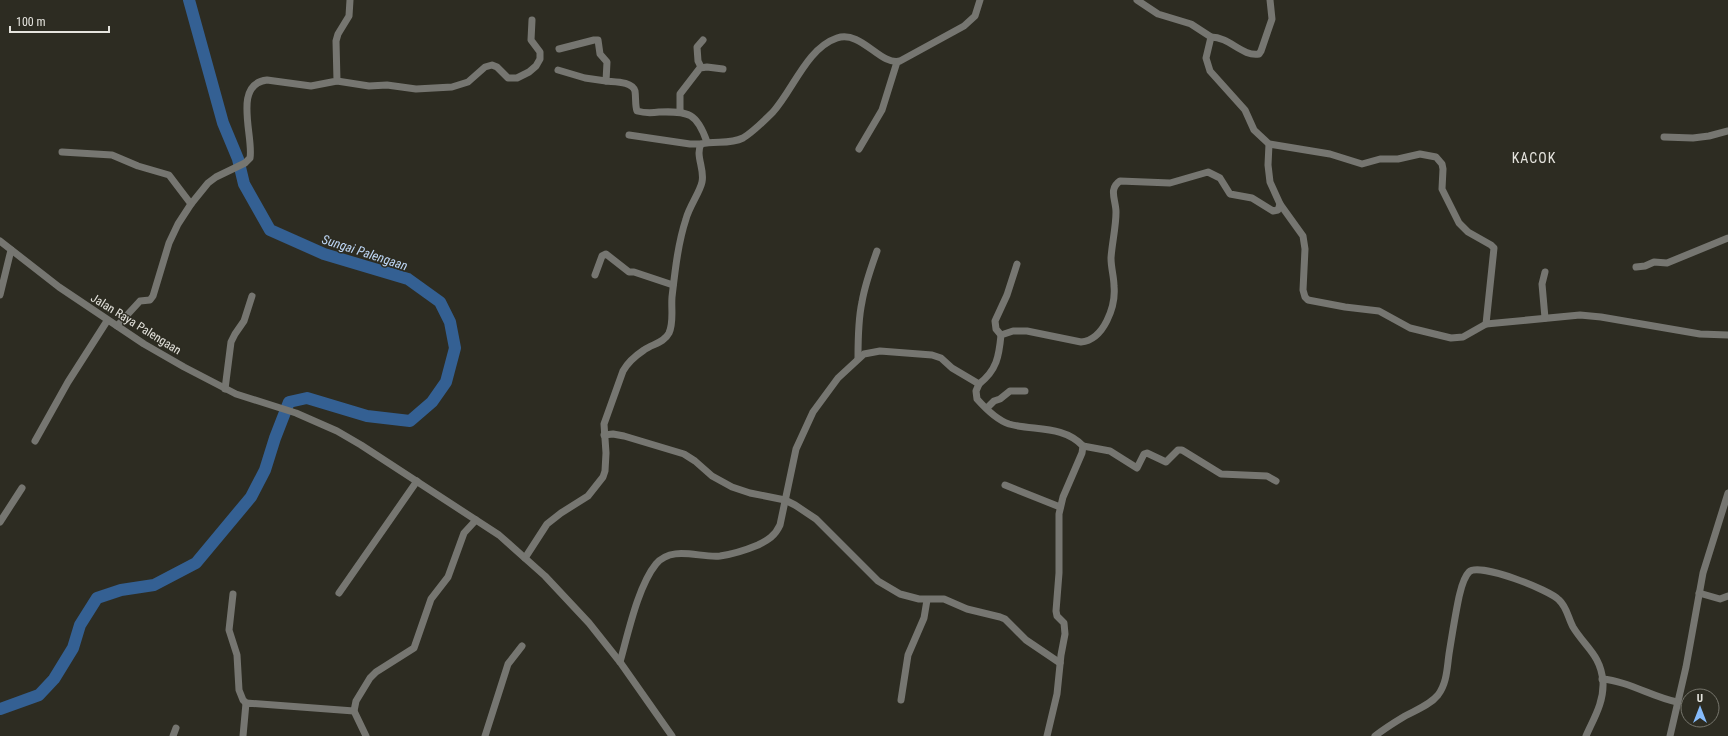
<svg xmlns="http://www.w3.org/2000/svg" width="1728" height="736" viewBox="0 0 1728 736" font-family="'Roboto Condensed',sans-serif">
<rect width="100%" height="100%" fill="#2d2c22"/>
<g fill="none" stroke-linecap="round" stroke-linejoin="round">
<path stroke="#346093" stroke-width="12" d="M0,709L39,695L54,679L73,648L80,625L97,598L121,590L154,585L196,563L251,497L265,470L275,438L289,402L307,398L367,416L410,421L432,402L446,382L455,348L450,322L440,302L408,279L324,254L270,230L244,184L238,159L223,123L189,0"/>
<g stroke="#767671" stroke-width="7">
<path d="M1137,0L1158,14L1191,24L1211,37L1206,58L1210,71L1245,110L1254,130L1269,144L1268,165L1270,182L1280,204L1303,236L1305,249L1303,290L1305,297L1308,300L1345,307L1379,311L1410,328L1451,338L1463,337L1486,324L1580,315L1601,317L1700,334L1728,335"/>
<path d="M1211,37C1230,37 1242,57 1259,54L1261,51L1272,19L1270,0"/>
<path d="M559,49L594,40H598L600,54L607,62L606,81C614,82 632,81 635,91C636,98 635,105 637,111C644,113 652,113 659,112C689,111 697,113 707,142"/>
<path d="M701,67L698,61L697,47L703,40"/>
<path d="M558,70L585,78L606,81"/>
<path d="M337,81L369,86L387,85L416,89L452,87L468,82L485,67L492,65L497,67L508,78H517L529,72L536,66L540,59V52L531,40L532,20"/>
<path d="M680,112V94L700,68L707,67L723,69"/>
<path d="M629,135L690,144H701"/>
<path d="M1664,137L1693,138L1709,136L1728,131"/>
<path d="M1269,144L1330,154L1362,164L1380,159H1398L1420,154L1436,157L1442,164L1443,169L1442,189L1459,223L1468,232L1491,245L1494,248L1486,324"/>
<path d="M859,149L882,110L897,62"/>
<path d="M62,152L112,155L138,166L169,175L191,204"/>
<path d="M0,241L59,287L144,344L184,367L236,394L296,413L337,431L361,445L499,535L545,576L589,623L620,662L672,736"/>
<path d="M1636,267L1645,266L1654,262L1667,263L1728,238"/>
<path d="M1545,272L1542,284L1545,318"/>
<path d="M595,275L602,256L606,254L629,272H634L673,285"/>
<path d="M0,295L11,250"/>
<path d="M117,326L140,301L150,300L153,296L169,243L178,224L191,204L208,183L216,177L245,163L250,158C254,137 232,84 267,80L311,86L337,81L336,41L338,34L349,16L350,0"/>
<path d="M1001,335L996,329L995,321L1007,295L1017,264"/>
<path d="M858,358C858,339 858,320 862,302C865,284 871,268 877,251"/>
<path d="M979,384L976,391L977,399C985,408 997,420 1009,424C1034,431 1063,425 1083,446L1082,453L1063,497L1059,514V573L1056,611L1057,616L1064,623L1065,634L1061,655L1057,694L1047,736"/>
<path d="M225,389L231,342L235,334L244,321L252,296"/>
<path d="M987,408L994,401L1000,399L1010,391H1025"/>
<path d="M604,435L613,434L624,436L684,454L695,461L712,476L732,487L750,493L785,500L795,505L816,519L878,581L900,594L919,599H944L967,609L1000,617L1005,619L1026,640L1060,663"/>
<path d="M35,441L68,382L107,321"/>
<path d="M1083,446L1110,451L1137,468L1144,454L1147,453L1166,462L1178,450H1182L1221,474L1267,476L1276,481"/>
<path d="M1005,485L1060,507"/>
<path d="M0,522L22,488"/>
<path d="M525,558L547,524L561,513L588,496L603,477L605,471L606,453L604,424L623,371C628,362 635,356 644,350C652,344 664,343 669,333C674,322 671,309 672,297C675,271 678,243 686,219C689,207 700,192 702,182C705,169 695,156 701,144C715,140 729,145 743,138C753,132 764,121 773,112C793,90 807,48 837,38C862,30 880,66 900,61L964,26L975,16L980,0"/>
<path d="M339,593L417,481"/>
<path d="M1699,593L1720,599L1728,596"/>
<path d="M233,594L229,630L237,655L239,690L243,700L246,703"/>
<path d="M620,662C628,634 638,586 656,564C672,545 699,558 720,556C734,554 746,550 758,545C768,540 775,536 780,525L796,449L813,412L838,378L864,354L880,351L932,355L941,358L952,368L979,384C997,370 999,356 1001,335L1013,331H1027L1081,342C1104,340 1116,306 1114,286C1114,277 1111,268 1111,258C1112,243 1116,227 1116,212C1116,200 1108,189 1120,181L1170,183L1208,172L1220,178L1230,194L1252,198L1273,211L1278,210L1280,204"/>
<path d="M1602,679C1628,681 1652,697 1677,702"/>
<path d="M901,700L908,655L924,618L927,600"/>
<path d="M173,736L176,728"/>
<path d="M243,736L246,703L354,711"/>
<path d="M366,736L354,711L356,701L370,678L376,672L414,648L431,599L448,577L464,533L476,520"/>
<path d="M485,736L508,664L522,646"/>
<path d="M1375,736C1384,729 1395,722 1405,716C1416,710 1430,705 1438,695C1447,683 1447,668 1449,654C1452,635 1455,616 1459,597C1461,589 1463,578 1469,572C1479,562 1550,590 1559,600C1567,607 1568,618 1573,627C1585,647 1601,655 1603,682C1604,702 1594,718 1586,736"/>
<path d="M1670,736L1686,667L1703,573L1728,493"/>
</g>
</g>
<g text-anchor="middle" stroke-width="3" stroke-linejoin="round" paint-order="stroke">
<g font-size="12" fill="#e5e4de" stroke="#2d2c22">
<text transform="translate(136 324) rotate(32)" y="4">Jalan Raya Palengaan</text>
</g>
<g font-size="13" font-style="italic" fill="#bed7f6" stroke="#2d2c22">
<text transform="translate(365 252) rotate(18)" y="5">Sungai Palengaan</text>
</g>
<g font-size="14" letter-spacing="1" fill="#e5e4de" stroke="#2d2c22">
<text x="1534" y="163">KACOK</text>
</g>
</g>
<g transform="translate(1700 708)"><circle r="19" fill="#2d2c22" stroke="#77766d"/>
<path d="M0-3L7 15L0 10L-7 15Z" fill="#86bbfb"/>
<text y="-6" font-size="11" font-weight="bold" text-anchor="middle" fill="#e5e4de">U</text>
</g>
<path d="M10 26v6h99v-6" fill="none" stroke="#e5e4de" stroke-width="2"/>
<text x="16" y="26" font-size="12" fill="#e5e4de" stroke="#2d2c22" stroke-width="3" paint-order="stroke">100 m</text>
</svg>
